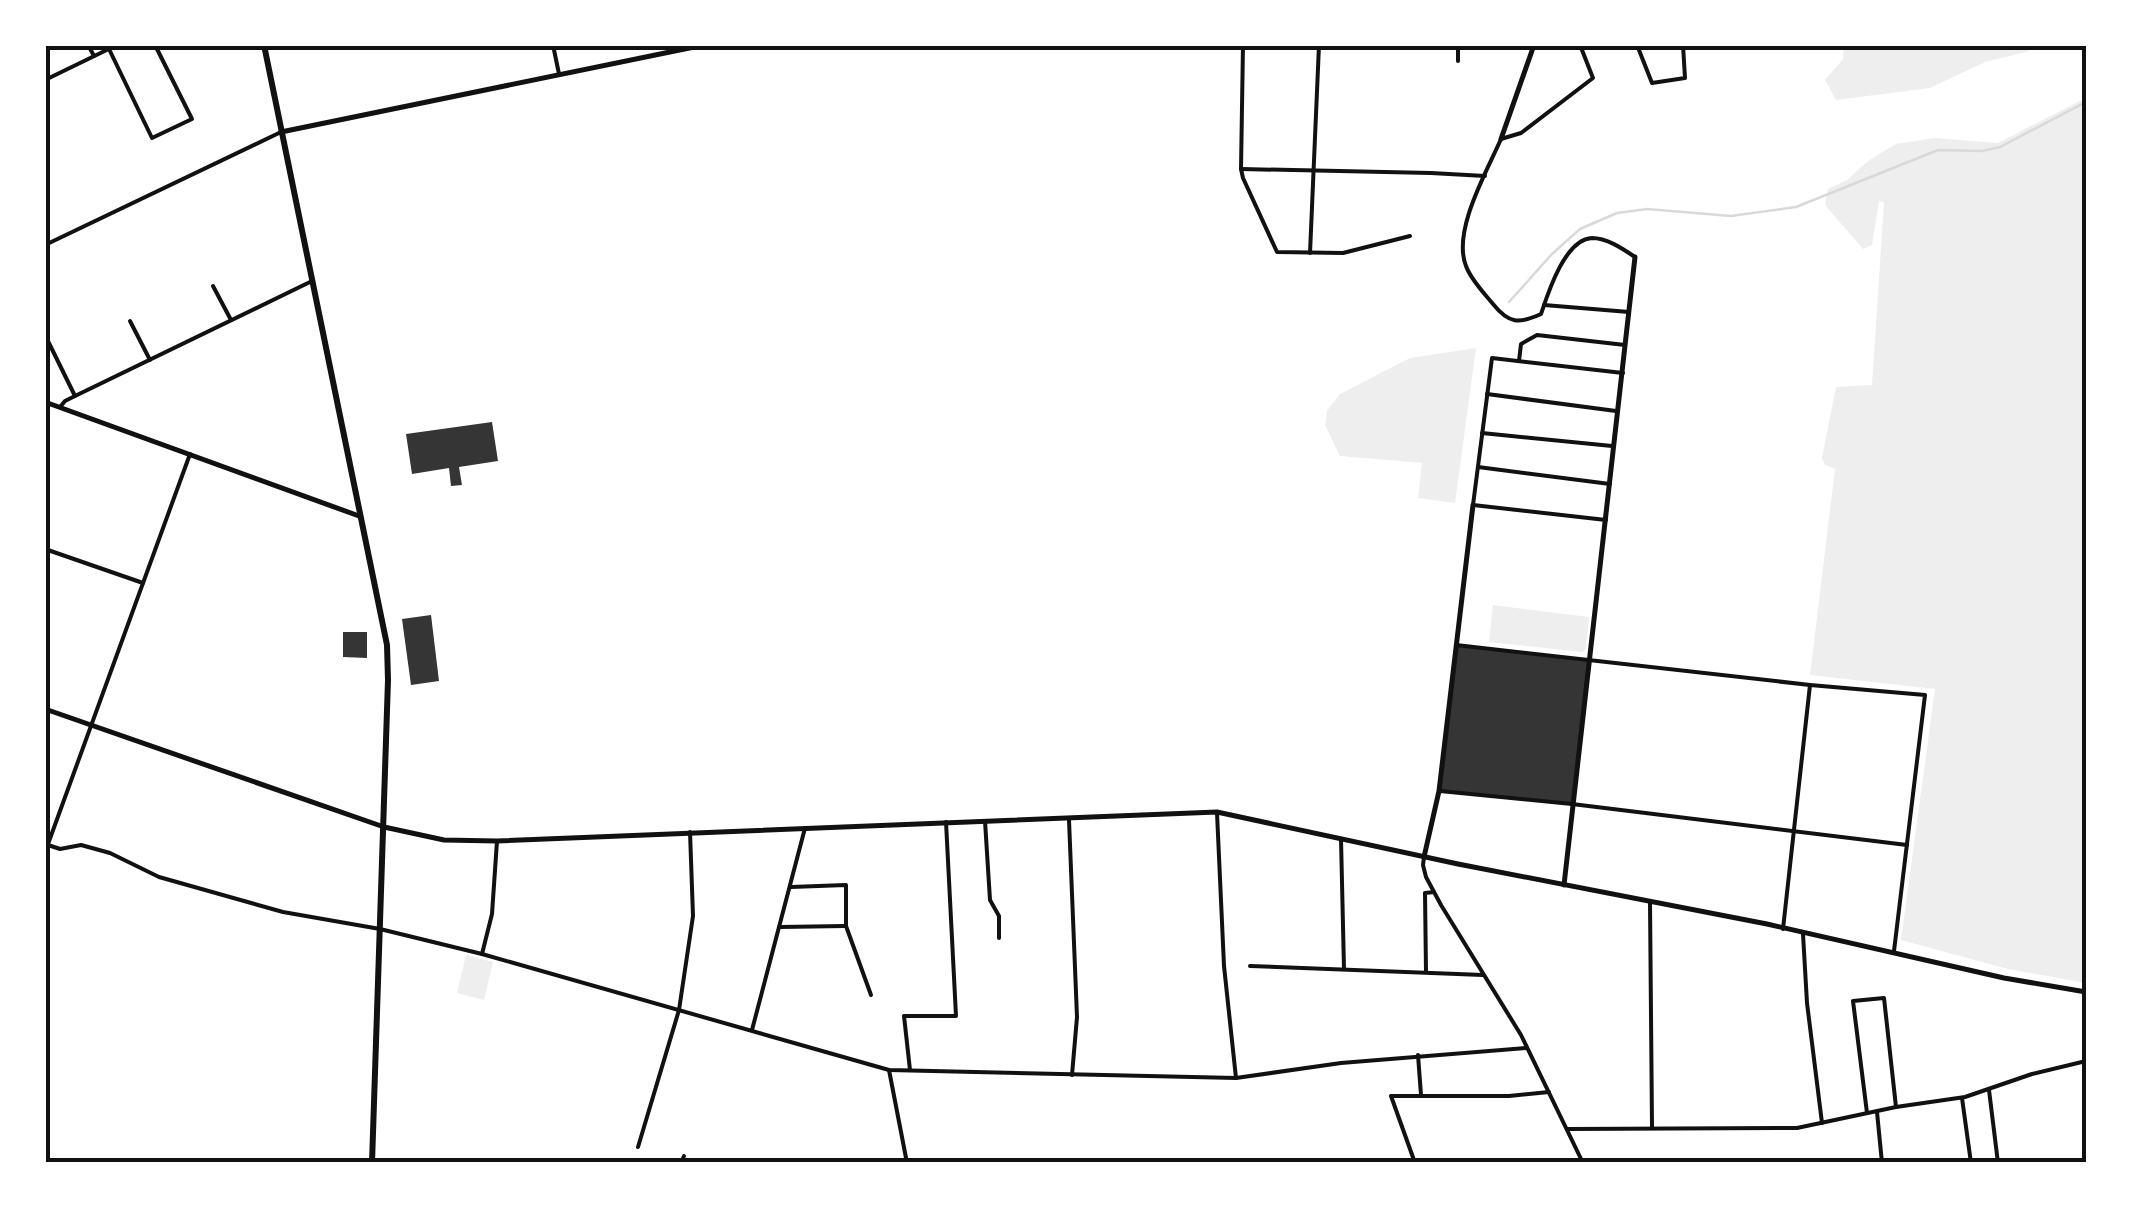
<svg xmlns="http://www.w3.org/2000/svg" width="2131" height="1208" viewBox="0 0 2131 1208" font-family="Cabin,sans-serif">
<rect width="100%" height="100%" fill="#fff"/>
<g fill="#eee">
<path d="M1844,45H2039L2026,52L1985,62L1930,88L1836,100L1825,80L1843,59Z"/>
<path d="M2086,98V983L2008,969L1901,940L1935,689L1810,675L1835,469L1825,465L1822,458L1836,387L1872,385L1884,202L1879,201L1872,245L1863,249L1825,205L1828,189L1847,180L1868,161L1896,144L1934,138L1998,143Z"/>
<path d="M1476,348L1455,503L1418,498L1422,463L1340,456L1325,425L1327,411L1340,394L1410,358Z"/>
<path d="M1493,605L1589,617L1586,649L1582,652L1489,642Z"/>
<path d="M466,955L493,962L484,1000L457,993Z"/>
</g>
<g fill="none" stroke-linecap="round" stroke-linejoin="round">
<path stroke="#d9d9d9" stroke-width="2.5" d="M1509,302L1552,254L1580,229L1617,213L1647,209L1731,216L1796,207L1938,150L1982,151L2000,147L2086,102"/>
</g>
<g fill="#353535">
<path d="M492,422L498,461L459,467L462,485L451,486L449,468L412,474L406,434Z"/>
<path d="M431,615L439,681L411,685L402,619Z"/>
<path d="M343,632H367V658L343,657Z"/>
<path d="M1456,645L1590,659L1572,804L1439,791Z"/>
</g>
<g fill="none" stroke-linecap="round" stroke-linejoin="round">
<g stroke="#111" stroke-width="4">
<path d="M88,45L94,56"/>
<path d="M553,45L559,74"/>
<path d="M1243,45L1241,169L1243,178L1277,252L1343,253L1410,236"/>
<path d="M1580,45L1593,78L1521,133L1501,139C1487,171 1452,231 1466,266C1471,280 1484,293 1493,304C1509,324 1519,324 1541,314C1548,293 1565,239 1592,238C1607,238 1623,249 1635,257"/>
<path d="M1637,45L1652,83L1685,78L1683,45"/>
<path d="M109,49L152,138L192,119L155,45"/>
<path d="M1458,61V45"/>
<path d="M45,80L117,45"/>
<path d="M1241,169L1431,173L1485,176"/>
<path d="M45,245L281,132"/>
<path d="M1310,253L1319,45"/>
<path d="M213,286L231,320"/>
<path d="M1544,305L1629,312"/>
<path d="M130,321L150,360"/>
<path d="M45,335L75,396"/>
<path d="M1519,361L1521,344L1537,335L1625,345"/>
<path d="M1487,394L1616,411"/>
<path d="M60,407L65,401L75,396L310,282"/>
<path d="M1482,433L1612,446"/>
<path d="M1478,467L1610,484"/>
<path d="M1606,520L1473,505L1492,358L1623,373"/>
<path d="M45,549L143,583"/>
<path d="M1456,645L1810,685L1925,695L1894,951"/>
<path d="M1440,791L1572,804L1907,845"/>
<path d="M1217,813L1224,966L1236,1078"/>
<path d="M1069,820L1077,1017L1072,1075"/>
<path d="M985,821L990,900L999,916V938"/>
<path d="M1341,839L1344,969"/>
<path d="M45,844L60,849L81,845L110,853L159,877L283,912L380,929L482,954L889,1070L1236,1078L1341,1063L1527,1048"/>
<path d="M48,844L190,454"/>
<path d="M1424,857L1423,865L1426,877L1441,905L1521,1035L1583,1163"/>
<path d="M791,887L846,885V926L871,995"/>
<path d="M1650,902L1652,1127"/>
<path d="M780,927L845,926"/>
<path d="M1783,929L1810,685"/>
<path d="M1803,934L1807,1003L1822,1123"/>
<path d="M482,954L492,914L497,841"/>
<path d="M1250,966L1483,975"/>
<path d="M1426,972L1425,893L1434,892"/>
<path d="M752,1030L805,828"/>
<path d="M1418,1055L1421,1095"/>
<path d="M889,1070L907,1163"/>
<path d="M910,1070L904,1016H956L946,822"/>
<path d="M1989,1090L1998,1163"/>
<path d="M1962,1098L1971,1163"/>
<path d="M1877,1112L1882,1163"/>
<path d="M1867,1113L1853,1001L1884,998L1896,1107"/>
<path d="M1567,1129L1797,1128L1896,1107L1965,1097L2032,1074L2086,1061"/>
<path d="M638,1147L679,1010L693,916L690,832"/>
<path d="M681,1163L684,1156"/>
<path d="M1415,1163L1391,1096H1509L1549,1092"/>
</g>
<g stroke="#111" stroke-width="5">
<path d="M281,132L704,45"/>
<path d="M1501,139L1534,45"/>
<path d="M45,402L359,516"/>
<path d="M45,709L384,827L444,840L497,841L1217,812L1458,864L1767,924L2004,978L2086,992"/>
<path d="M1424,857L1439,791L1473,505"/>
<path d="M1564,885L1635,257"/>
</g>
<path stroke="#111" stroke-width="6" d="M264,45L387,645L388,680L372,1163"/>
</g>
<rect width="2131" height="1208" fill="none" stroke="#ffffff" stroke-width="95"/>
<rect x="48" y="48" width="2036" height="1112" fill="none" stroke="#111" stroke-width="4"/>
</svg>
